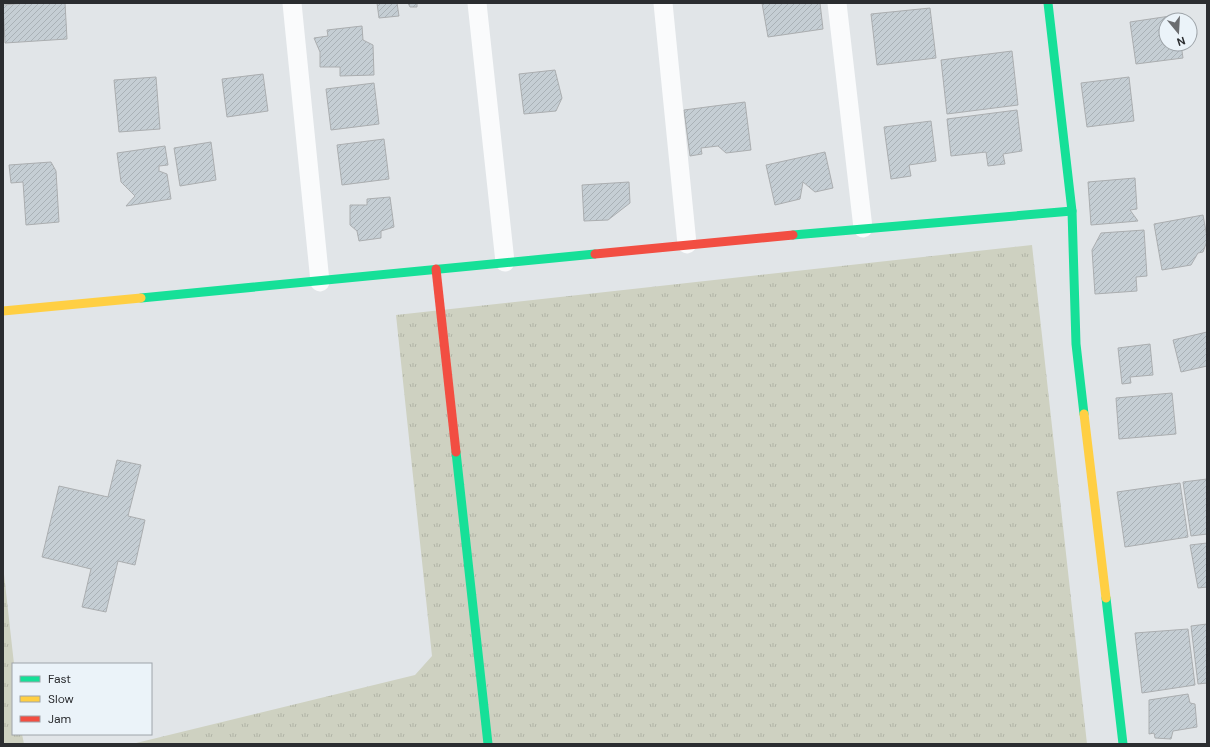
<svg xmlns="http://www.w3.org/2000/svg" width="1210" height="747" viewBox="0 0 1210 747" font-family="'DM Sans',sans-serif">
<defs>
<pattern id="grass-tufts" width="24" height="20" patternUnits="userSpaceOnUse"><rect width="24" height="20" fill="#ced1c1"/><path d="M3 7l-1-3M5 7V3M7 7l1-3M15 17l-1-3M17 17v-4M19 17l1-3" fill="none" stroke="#b1b4a6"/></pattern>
<pattern id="building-hatch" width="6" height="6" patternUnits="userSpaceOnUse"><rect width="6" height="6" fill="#c5ced4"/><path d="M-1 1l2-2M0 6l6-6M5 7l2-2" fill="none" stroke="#a9b1b6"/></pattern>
</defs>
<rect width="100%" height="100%" fill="#e1e5e8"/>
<g fill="url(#grass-tufts)">
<path d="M1032,245L1087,744H132L415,675L432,656L396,315Z"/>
<path d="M3,565L14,664H13V734H22L24,744H3Z"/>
</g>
<g fill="url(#building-hatch)" stroke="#abaeb0">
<path d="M26,3H65L67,39L5,43L3,5Z"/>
<path d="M377,3H397L399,16L379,18Z"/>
<path d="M408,3H417V7H410Z"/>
<path d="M762,3H820L823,29L768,37Z"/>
<path d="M930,8L936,58L877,65L871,14Z"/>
<path d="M1177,15V20H1166V44H1181L1183,58L1136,64L1130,22Z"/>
<path d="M362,26L363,40L373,45L374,75L340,76V67H320V52L314,38L328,36L327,30Z"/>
<path d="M1012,51L1018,105L947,114L941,60Z"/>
<path d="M555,70L562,98L556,111L524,114L519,74Z"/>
<path d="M263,74L268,111L227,117L222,79Z"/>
<path d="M156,77L160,129L119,132L114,80Z"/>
<path d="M1129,77L1134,121L1087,127L1081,83Z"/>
<path d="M374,83L379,124L331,130L326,89Z"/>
<path d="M745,102L751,150L726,153L718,146L701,148L702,154L690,156L684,110Z"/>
<path d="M1017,110L1022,151L1003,154L1005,164L988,166L986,152L951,156L947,119Z"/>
<path d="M931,121L936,161L909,165L911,176L891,179L884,127Z"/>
<path d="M384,139L389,179L342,185L337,145Z"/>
<path d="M211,142L216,180L180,186L174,148Z"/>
<path d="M165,146L168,165L159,166V171L167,174L171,199L126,206L135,196L121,182L117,153Z"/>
<path d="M825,152L833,188L815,192L803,182L800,199L775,205L766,165Z"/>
<path d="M51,162L56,171L59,222L26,225L23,182L11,183L9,165Z"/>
<path d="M1135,178L1137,209L1130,210L1138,221L1091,225L1088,182Z"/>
<path d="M629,182L630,203L608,220L584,221L582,185Z"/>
<path d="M390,197L394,227L381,231V238L359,241L357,231L350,225V205H367V199Z"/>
<path d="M1203,215L1207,237V241L1203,252L1198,253L1191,265L1162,270L1154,224Z"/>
<path d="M1144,230L1147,276L1136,277L1137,291L1095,294L1092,250L1101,233Z"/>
<path d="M1207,332V366L1181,372L1173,340Z"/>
<path d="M1150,344L1153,375L1130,377L1131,383L1122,384L1118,348Z"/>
<path d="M1172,393L1176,434L1119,439L1116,398Z"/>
<path d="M117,460L141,465L128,516L145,520L135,565L118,561L106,612L82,607L91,569L42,557L59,486L108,497Z"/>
<path d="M1207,479V534L1191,536L1183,482Z"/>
<path d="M1180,483L1188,537L1125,547L1117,492Z"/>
<path d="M1207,543V587L1198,588L1190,545Z"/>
<path d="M1207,624V683L1198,684L1191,626Z"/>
<path d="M1188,629L1195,685L1142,693L1135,633Z"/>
<path d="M1188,694L1190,703L1195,704L1197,727L1173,731L1171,739L1155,738L1154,733L1149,734V700Z"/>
</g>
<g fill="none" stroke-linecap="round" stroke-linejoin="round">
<g stroke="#fafbfc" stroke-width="19">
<path d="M292,3L320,282"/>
<path d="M477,3L505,262"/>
<path d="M663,3L687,244"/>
<path d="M837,3L863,228"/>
</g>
<g stroke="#16e098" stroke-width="9">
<path d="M1048,3L1072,211L1076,344L1084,414"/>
<path d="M793,235L1072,211"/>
<path d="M141,298C293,284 444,268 595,254"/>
<path d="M456,452L488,744"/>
<path d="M1106,598L1123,744"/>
</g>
<g stroke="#ffcf43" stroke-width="9">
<path d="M3,311L141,298"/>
<path d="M1084,414L1106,598"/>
</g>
<g stroke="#f24e42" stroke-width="9">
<path d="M595,254L793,235"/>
<path d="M436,269L456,452"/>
</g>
</g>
<rect width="1210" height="747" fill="none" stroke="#2b2d30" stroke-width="8"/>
<rect x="12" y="663" width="140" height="72" fill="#ebf3f9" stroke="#9ea4a9"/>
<rect x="20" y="676" width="20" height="6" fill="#16e098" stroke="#9ea4a9"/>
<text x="48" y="683" font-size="12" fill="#2b2d30">Fast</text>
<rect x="20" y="696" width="20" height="6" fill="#ffcf43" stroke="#9ea4a9"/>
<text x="48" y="703" font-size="12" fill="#2b2d30">Slow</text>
<rect x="20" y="716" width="20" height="6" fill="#f24e42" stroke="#9ea4a9"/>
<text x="48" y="723" font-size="12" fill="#2b2d30">Jam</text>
<g transform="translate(1178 32) rotate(162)"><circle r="19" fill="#ebf3f9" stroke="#9ea4a9"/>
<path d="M0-3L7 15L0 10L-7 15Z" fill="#6b6d70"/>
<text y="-6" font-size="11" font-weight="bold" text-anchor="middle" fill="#2b2d30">N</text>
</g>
</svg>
